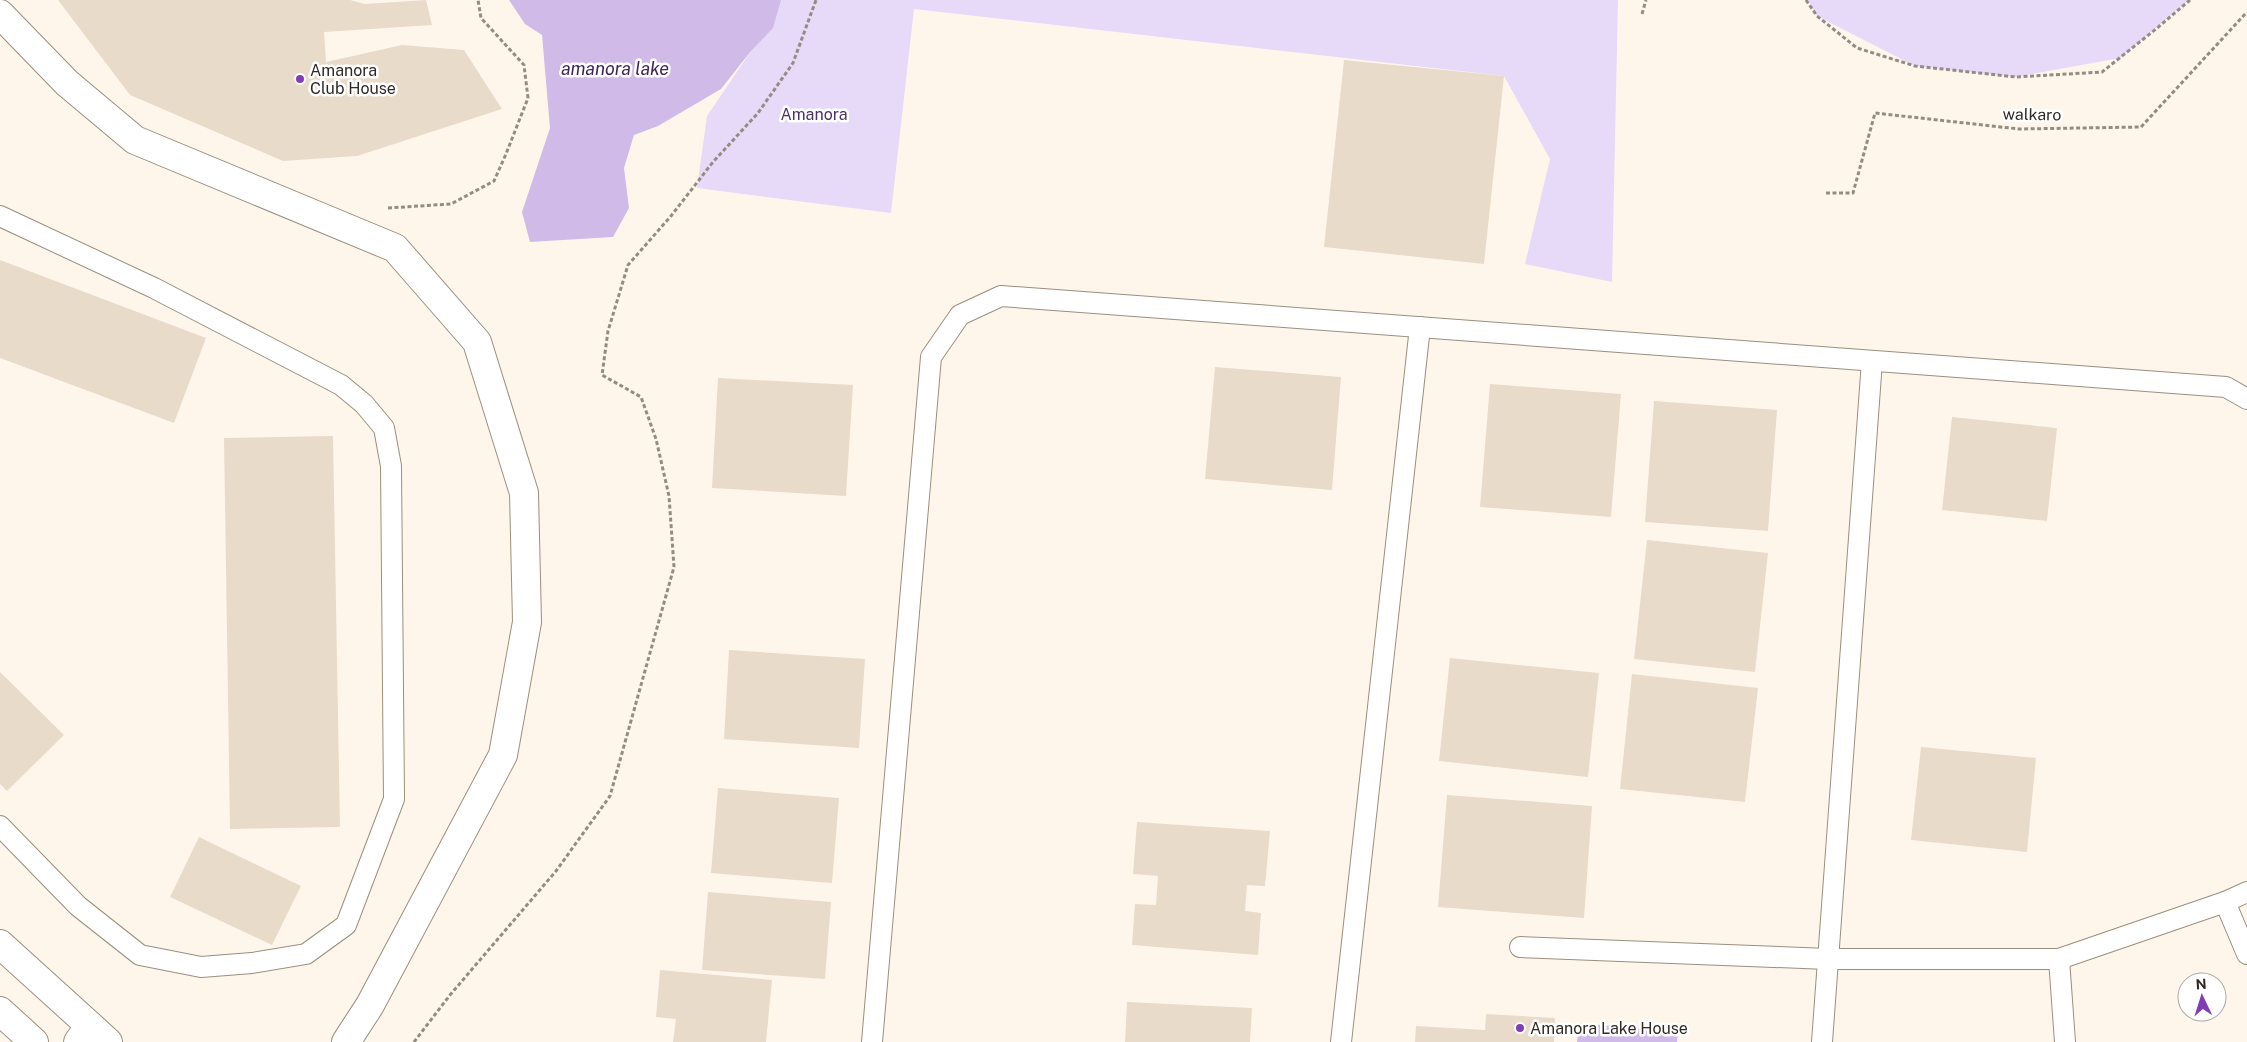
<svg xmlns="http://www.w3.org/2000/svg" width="2247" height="1042" viewBox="0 0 2247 1042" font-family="'Public Sans',sans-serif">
<rect width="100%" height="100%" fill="#fff6eb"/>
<g fill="#e7d9f8">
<path d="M772,0H1618L1612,282L1525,264L1550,159L1504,76L914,9L891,213L697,188L707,116L751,51Z"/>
<path d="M1808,0H2189L2120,58L2016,77L1915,66L1817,16Z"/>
</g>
<g fill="#d0bbe8">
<path d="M509,0H781L773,28L751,51L721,89L658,126L634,135L624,168L629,208L613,237L530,242L522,212L550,128L542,35L525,24Z"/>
<path d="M1579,1023L1678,1032L1677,1042H1577Z"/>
</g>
<g fill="#e9dbca">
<path d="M58,0H350L365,4L426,0L432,25L324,32L326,62L402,45L464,50L502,109L357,156L283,161L130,95Z"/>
<path d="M1344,60L1504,76L1484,264L1324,247Z"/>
<path d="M0,260L206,338L174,423L0,358Z"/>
<path d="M1215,367L1341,377L1332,490L1205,479Z"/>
<path d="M718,378L853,385L846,496L712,488Z"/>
<path d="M1490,384L1621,394L1611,517L1480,507Z"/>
<path d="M1654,401L1777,410L1768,531L1645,522Z"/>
<path d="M1952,417L2057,428L2047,521L1942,510Z"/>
<path d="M333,436L340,827L230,829L224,438Z"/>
<path d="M1647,540L1768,553L1755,672L1634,659Z"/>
<path d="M729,650L865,659L859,748L724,739Z"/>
<path d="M1450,658L1599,673L1588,777L1439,761Z"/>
<path d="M0,672L64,735L7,791L0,784Z"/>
<path d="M1632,674L1758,688L1745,802L1620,789Z"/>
<path d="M1921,747L2036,758L2027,852L1911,840Z"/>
<path d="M718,788L839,798L832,883L711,873Z"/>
<path d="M1447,795L1592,806L1584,918L1438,907Z"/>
<path d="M1137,822L1270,831L1265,886L1247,885L1245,911L1261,913L1258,955L1132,945L1135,904L1156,905L1158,876L1133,874Z"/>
<path d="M199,837L301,886L272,945L170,897Z"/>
<path d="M708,892L831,902L825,979L702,970Z"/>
<path d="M660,970L772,980L766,1042H673L676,1019L656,1017Z"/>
<path d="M1127,1002L1252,1008L1250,1042H1125Z"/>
<path d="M1486,1014L1555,1018L1554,1042H1415L1416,1026L1485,1030Z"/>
</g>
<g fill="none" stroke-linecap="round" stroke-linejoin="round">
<defs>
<g id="lane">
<path d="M0,216L154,288L341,385L364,404L384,428L391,466L394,799L346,925L306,954L252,963L201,967L140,955L78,906L0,826"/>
<path d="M2225,902L2247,954"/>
<path d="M1520,947L1828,959H2059L2225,902L2247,892"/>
<path d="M2059,959L2065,1042"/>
<path d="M872,1042L931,357L960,315L1001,296L2226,387L2247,399"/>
<path d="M1341,1042L1420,327"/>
<path d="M1822,1042L1872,361"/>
</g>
<g id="street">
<path d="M0,14L67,83L135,140L395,248L477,342L524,493L527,622L503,755L370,1005L346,1042"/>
<path d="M78,1042L90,1026"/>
</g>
<g id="secondary">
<path d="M0,944L108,1042"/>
<path d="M0,1011L34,1042"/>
</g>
</defs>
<use href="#lane" stroke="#9b8e7e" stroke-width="22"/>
<use href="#street" stroke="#9b8e7e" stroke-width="30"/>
<use href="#secondary" stroke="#9b8e7e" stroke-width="30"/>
<g stroke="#948c84" stroke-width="3" stroke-dasharray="4 2.5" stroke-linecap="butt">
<path d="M1806,0L1817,16L1857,48L1915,66L2016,77L2102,72L2156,29L2190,0"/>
<path d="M1642,14L1646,0"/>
<path d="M1826,193H1853L1875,113L2019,129L2141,127L2247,12"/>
<path d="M388,208L451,204L494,181L506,154L528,98L524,65L481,18L478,0"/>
<path d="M414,1042L450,995L556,871L610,796L674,567L669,496L656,439L641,397L602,375L608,331L628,265L671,216L713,162L758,113L793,63L816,0"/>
</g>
<use href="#lane" stroke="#fff" stroke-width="20"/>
<use href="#street" stroke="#fff" stroke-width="28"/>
<use href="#secondary" stroke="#fff" stroke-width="28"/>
</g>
<g fill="#7f3eb3" stroke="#fff" stroke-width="2">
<circle cx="300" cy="79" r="5"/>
<circle cx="1520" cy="1028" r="5"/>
</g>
<g text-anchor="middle" stroke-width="5" stroke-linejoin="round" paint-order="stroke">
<g font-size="16" fill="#2f2923" stroke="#fff" text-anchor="start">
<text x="310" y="76">Amanora<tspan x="310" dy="18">Club House</tspan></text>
<text x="1530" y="1034">Amanora Lake House</text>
</g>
<g font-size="16" fill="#4d3067" stroke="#fff">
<text x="814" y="120">Amanora</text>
</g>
<g font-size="16" fill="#2f2923" stroke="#fff">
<text transform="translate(2032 114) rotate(1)" y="6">walkaro</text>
</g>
<g font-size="18" font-style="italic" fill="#402359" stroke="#fff">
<text x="615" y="75">amanora lake</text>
</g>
</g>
<g transform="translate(2202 997) rotate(356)"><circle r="24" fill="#ffffff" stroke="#aca9a7"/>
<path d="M0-4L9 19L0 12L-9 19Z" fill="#7f3eb3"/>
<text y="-8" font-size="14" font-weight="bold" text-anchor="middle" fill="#2f2923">N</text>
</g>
</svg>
